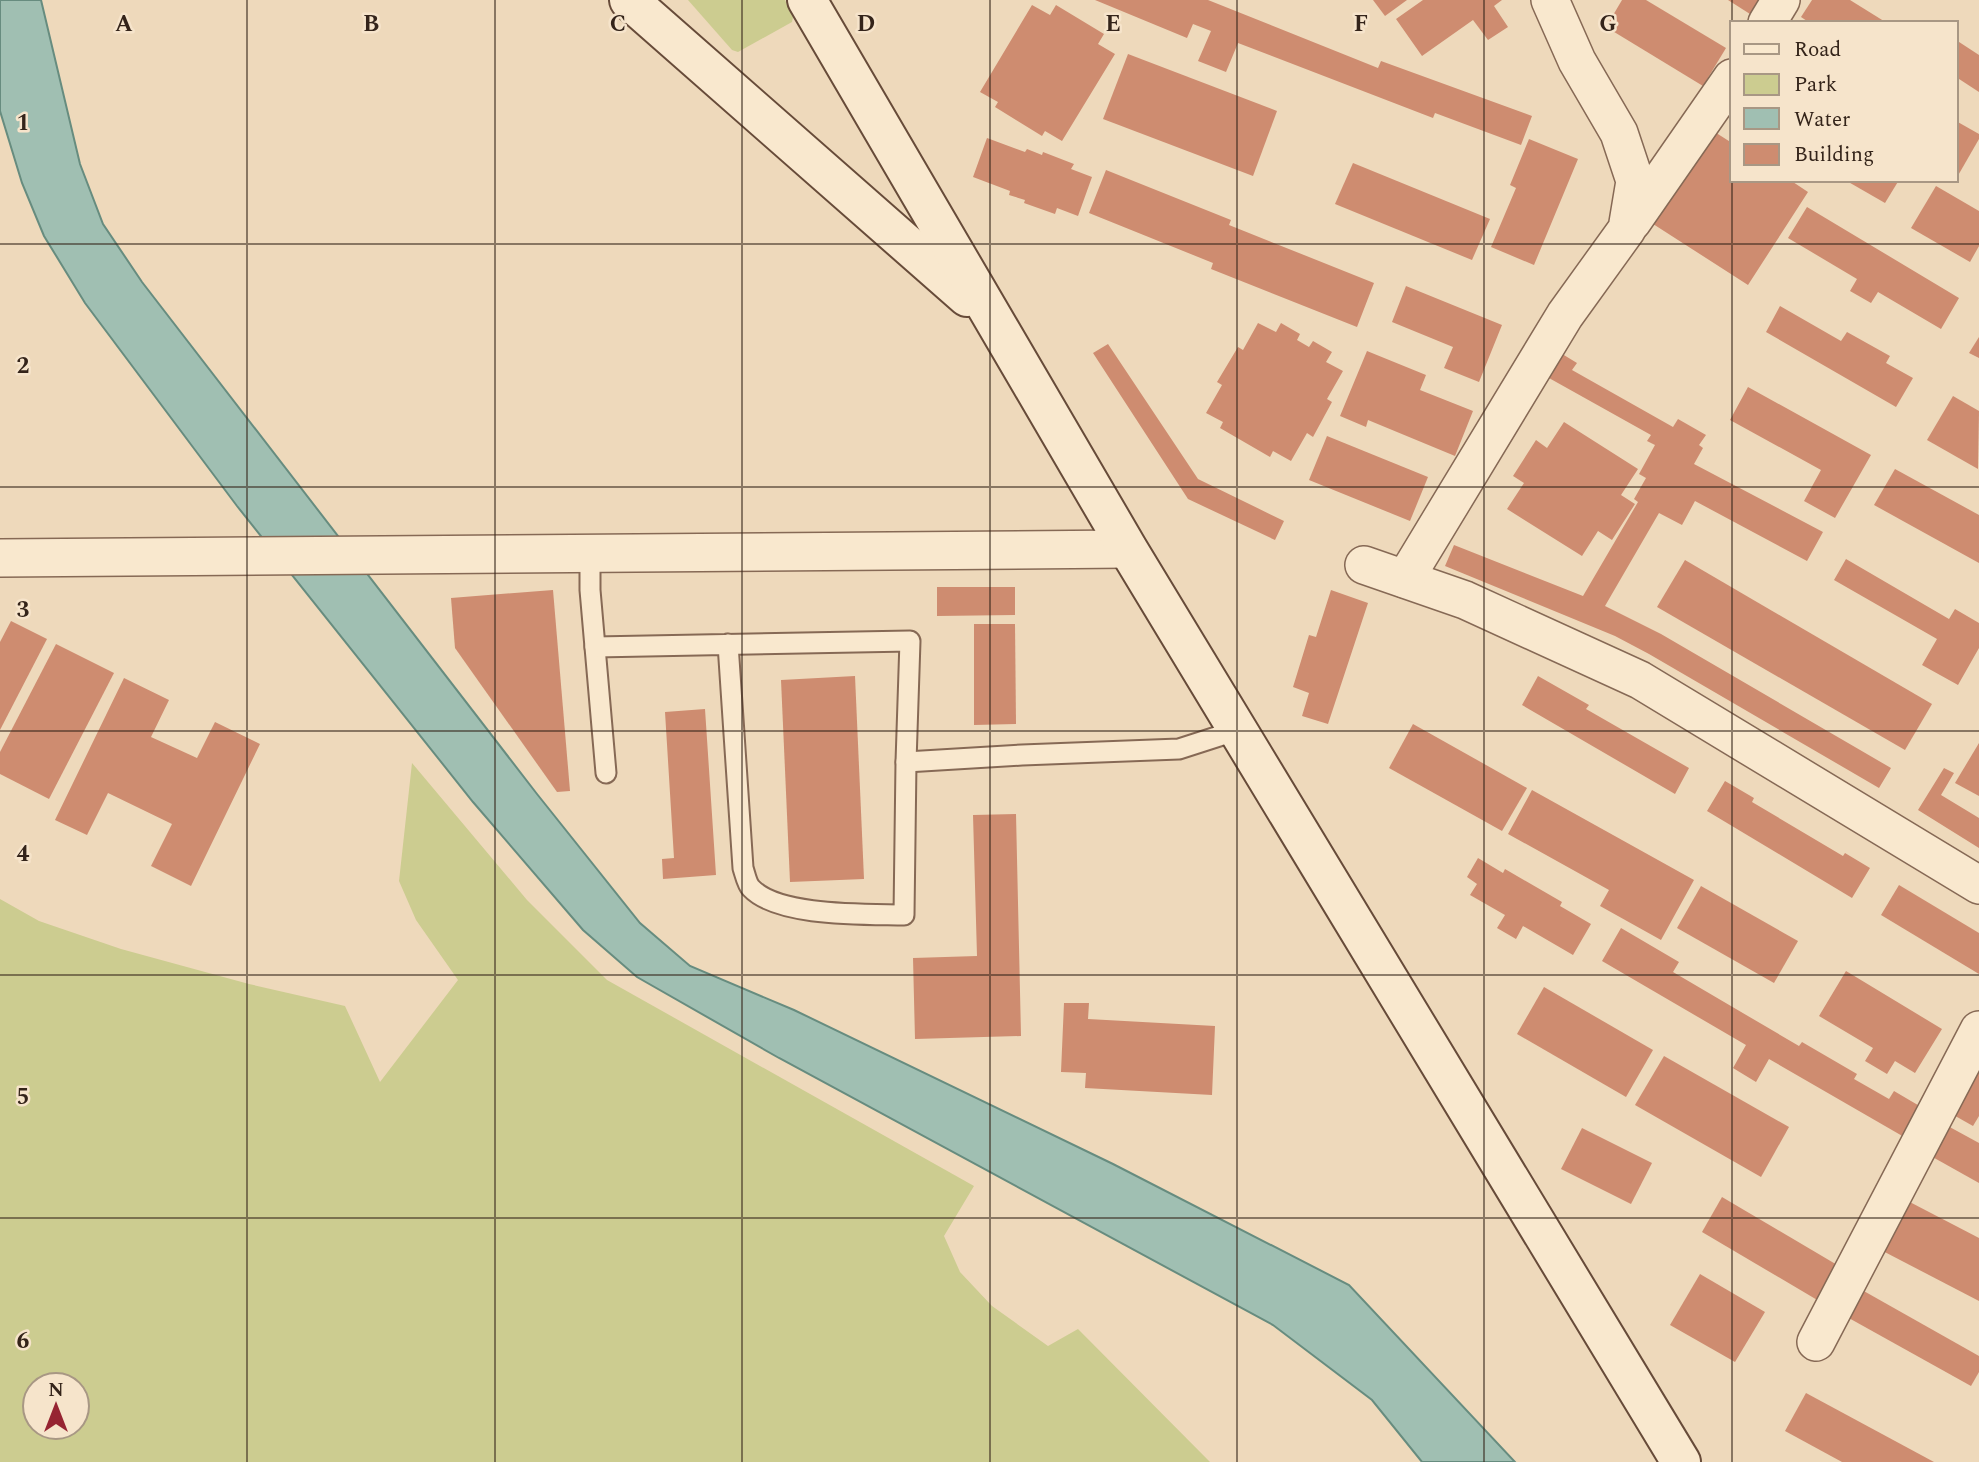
<svg xmlns="http://www.w3.org/2000/svg" width="1979" height="1462" viewBox="0 0 1979 1462" font-family="Spectral,serif">
<rect width="100%" height="100%" fill="#eed9bb"/>
<g fill="#cccc90" fill-rule="evenodd">
<path d="M688,0H785L793,17L792,22L738,52L732,50Z"/>
<path d="M412,763L527,900L607,980L974,1186L944,1236L960,1272L992,1306L1048,1346L1078,1329L1210,1462H0V899L39,921L121,949L249,984L345,1006L380,1082L458,980L416,920L399,881ZM77,1385V1427H35V1385Z"/>
</g>
<path fill="#a0bfb2" stroke="#678c7f" stroke-width="2" d="M0,0H41L80,164L103,224L142,282L537,794L640,923L690,966L794,1010L1113,1164L1349,1285L1515,1462H1422L1372,1400L1273,1325L779,1058L637,977L583,930L473,802L237,506L85,303L44,236L22,183L0,111Z"/>
<g fill="#ce8c70">
<path d="M1095,0H1208L1378,68L1381,61L1532,116L1521,145L1435,113L1433,118L1238,43L1226,72L1198,61L1211,31L1193,24L1187,38Z"/>
<path d="M1373,0H1407L1385,16Z"/>
<path d="M1423,0H1502L1494,6L1508,27L1488,40L1473,20L1422,56L1396,19Z"/>
<path d="M1622,0H1646L1726,48L1703,86L1606,27Z"/>
<path d="M1728,0H1759L1750,14Z"/>
<path d="M1812,0H1850L1887,23H1810L1801,17Z"/>
<path d="M1032,5L1050,15L1056,5L1104,34L1098,44L1115,54L1062,141L1045,131L1042,136L995,107L998,102L980,92Z"/>
<path d="M1956,40L1979,55V92L1956,77Z"/>
<path d="M1128,54L1277,111L1253,176L1103,119Z"/>
<path d="M1956,121L1979,134V139L1956,179Z"/>
<path d="M1710,129L1732,143V180H1790L1808,192L1748,285L1650,222Z"/>
<path d="M987,138L1025,152L1027,149L1042,155L1043,152L1074,164L1071,169L1092,177L1078,216L1057,208L1055,214L1024,203L1025,200L1009,195L1010,191L973,177Z"/>
<path d="M1529,139L1578,159L1534,265L1491,247L1516,188L1510,185Z"/>
<path d="M1353,163L1490,219L1472,260L1335,204Z"/>
<path d="M1106,170L1231,220L1229,225L1374,283L1357,327L1211,269L1213,263L1089,213Z"/>
<path d="M1845,180H1899L1885,203Z"/>
<path d="M1936,186L1979,211V246L1970,262L1911,228Z"/>
<path d="M1807,207L1959,298L1941,329L1878,292L1871,303L1850,291L1857,279L1788,238Z"/>
<path d="M1406,286L1502,325L1479,382L1444,368L1453,347L1392,322Z"/>
<path d="M1780,306L1841,341L1847,332L1890,356L1886,363L1913,378L1896,407L1766,332Z"/>
<path d="M1258,323L1276,332L1281,323L1300,334L1297,340L1309,347L1313,341L1332,352L1326,362L1343,371L1327,399L1332,402L1313,437L1307,433L1291,461L1273,451L1270,457L1220,428L1223,422L1206,413L1222,385L1217,382L1238,347L1243,350Z"/>
<path d="M1979,337V358L1969,353Z"/>
<path d="M1108,344L1198,479L1284,521L1275,540L1188,499L1093,353Z"/>
<path d="M1554,349L1577,363L1572,370L1673,427L1678,419L1706,435L1699,445L1703,448L1694,464L1823,532L1807,561L1695,501L1682,525L1659,513L1605,606L1661,634L1891,768L1879,788L1649,654L1615,636L1445,566L1454,545L1583,596L1638,502L1634,499L1646,478L1639,474L1655,445L1647,441L1651,435L1540,373Z"/>
<path d="M1367,351L1426,375L1420,390L1473,411L1455,456L1368,420L1366,427L1340,416Z"/>
<path d="M1748,387L1871,455L1835,518L1804,501L1821,470L1730,420Z"/>
<path d="M1953,396L1979,411L1978,469L1927,440Z"/>
<path d="M1564,422L1638,469L1621,495L1635,504L1612,540L1598,531L1582,556L1507,509L1524,483L1513,476L1536,440L1547,448Z"/>
<path d="M1327,436L1428,477L1410,521L1309,480Z"/>
<path d="M1895,469L1979,515V563L1874,505Z"/>
<path d="M1846,559L1949,619L1955,609L1979,623V648L1958,685L1922,665L1937,639L1834,580Z"/>
<path d="M1685,560L1932,704L1905,750L1657,607Z"/>
<path d="M937,587H1015V615L937,616Z"/>
<path d="M553,590L570,791L557,792L455,648L451,598Z"/>
<path d="M1331,590L1368,603L1328,724L1302,716L1309,693L1293,687L1309,635L1316,637Z"/>
<path d="M11,621L47,639L0,730V642Z"/>
<path d="M974,624H1015L1016,724L974,725Z"/>
<path d="M56,644L114,673L49,799L0,774V752Z"/>
<path d="M855,676L864,879L790,882L781,680Z"/>
<path d="M1538,676L1589,705L1586,709L1689,768L1675,794L1522,705Z"/>
<path d="M124,678L169,700L151,737L197,758L215,722L260,744L191,886L151,866L172,824L108,793L87,835L55,820Z"/>
<path d="M705,709L716,875L663,879L662,859L674,858L665,712Z"/>
<path d="M1413,724L1527,788L1502,831L1389,768Z"/>
<path d="M1979,743V796L1955,783Z"/>
<path d="M1944,768L1954,773L1941,795L1979,818V848L1918,810Z"/>
<path d="M1725,781L1754,798L1752,802L1843,856L1845,853L1870,868L1852,898L1707,811Z"/>
<path d="M1532,790L1694,880L1661,940L1600,906L1609,890L1508,834Z"/>
<path d="M1016,814L1021,1036L915,1039L913,958L977,956L973,815Z"/>
<path d="M1478,858L1503,873L1505,869L1562,902L1560,906L1591,924L1573,955L1523,926L1516,939L1497,928L1505,915L1470,895L1477,884L1467,877Z"/>
<path d="M1899,885L1979,933V974L1881,915Z"/>
<path d="M1701,886L1798,941L1774,983L1677,928Z"/>
<path d="M1621,928L1679,962L1673,972L1799,1046L1802,1042L1857,1074L1854,1079L1889,1099L1894,1091L1928,1111L1911,1141L1769,1059L1756,1082L1733,1068L1746,1045L1602,961Z"/>
<path d="M1846,971L1942,1029L1915,1073L1895,1061L1887,1074L1865,1061L1873,1048L1819,1016Z"/>
<path d="M1544,987L1653,1050L1626,1097L1517,1034Z"/>
<path d="M1064,1003H1089L1088,1019L1215,1026L1212,1095L1085,1088L1086,1073L1061,1072Z"/>
<path d="M1664,1056L1789,1127L1761,1177L1635,1105Z"/>
<path d="M1979,1060V1116L1973,1126L1950,1113Z"/>
<path d="M1946,1125L1979,1143V1183L1929,1155Z"/>
<path d="M1582,1128L1652,1163L1631,1204L1561,1169Z"/>
<path d="M1722,1197L1844,1269L1824,1304L1702,1232Z"/>
<path d="M1904,1199L1979,1238V1301L1877,1248Z"/>
<path d="M1700,1274L1765,1312L1735,1362L1670,1325Z"/>
<path d="M1862,1290L1979,1356V1372L1971,1386L1847,1317Z"/>
<path d="M1806,1393L1934,1462H1842L1785,1431Z"/>
</g>
<g fill="none" stroke-linecap="round" stroke-linejoin="round">
<defs>
<g id="lane">
<path d="M590,553V590L606,773"/>
<path d="M595,647L910,641L906,762L904,915C866,914 778,917 751,888C747,884 745,874 743,868L728,644"/>
<path d="M906,762L1022,755L1179,749L1238,730"/>
</g>
<g id="street">
<path d="M1767,23L1781,0"/>
<path d="M1632,222L1732,78"/>
<path d="M0,558L1128,549"/>
<path d="M1364,565L1465,600L1640,680L1979,885"/>
<path d="M1405,579L1565,315L1627,229L1635,181L1619,133L1577,61L1550,0"/>
<path d="M1816,1342L1979,1030"/>
</g>
<g id="secondary">
<path d="M629,0L967,297"/>
<path d="M807,0L1128,549L1681,1462"/>
</g>
</defs>
<use href="#lane" stroke="#866955" stroke-width="23"/>
<use href="#street" stroke="#866955" stroke-width="40"/>
<use href="#secondary" stroke="#674b39" stroke-width="42"/>
<use href="#lane" stroke="#f9e8ce" stroke-width="19"/>
<use href="#street" stroke="#f9e8ce" stroke-width="37"/>
<use href="#secondary" stroke="#f9e8ce" stroke-width="38"/>
</g>
<path fill="none" stroke="#34241a" stroke-width="2" stroke-opacity="0.55" d="M247,0V1462M495,0V1462M742,0V1462M990,0V1462M1237,0V1462M1484,0V1462M1732,0V1462M0,244H1979M0,487H1979M0,731H1979M0,975H1979M0,1218H1979"/>
<g font-size="23" text-anchor="middle" font-weight="bold" fill="#34241a" stroke="#f6e4cb" stroke-width="5" stroke-linejoin="round" paint-order="stroke">
<text x="124" y="31">A</text>
<text x="371" y="31">B</text>
<text x="618" y="31">C</text>
<text x="866" y="31">D</text>
<text x="1113" y="31">E</text>
<text x="1361" y="31">F</text>
<text x="1608" y="31">G</text>
<text x="23" y="130">1</text>
<text x="23" y="373">2</text>
<text x="23" y="617">3</text>
<text x="23" y="861">4</text>
<text x="23" y="1104">5</text>
<text x="23" y="1348">6</text>
</g>
<rect x="1730" y="21" width="228" height="161" fill="#f6e4cb" stroke="#a89784" stroke-width="2"/>
<rect x="1744" y="44" width="35" height="10" fill="#f9e8ce" stroke="#a89784" stroke-width="2"/>
<text x="1794" y="56" font-size="21" fill="#34241a">Road</text>
<rect x="1744" y="74" width="35" height="21" fill="#cccc90" stroke="#a89784" stroke-width="2"/>
<text x="1794" y="91" font-size="21" fill="#34241a">Park</text>
<rect x="1744" y="108" width="35" height="21" fill="#a0bfb2" stroke="#a89784" stroke-width="2"/>
<text x="1794" y="126" font-size="21" fill="#34241a">Water</text>
<rect x="1744" y="144" width="35" height="21" fill="#ce8c70" stroke="#a89784" stroke-width="2"/>
<text x="1794" y="161" font-size="21" fill="#34241a">Building</text>
<g transform="translate(56 1406)"><circle r="33" fill="#f6e4cb" stroke="#a89784" stroke-width="2"/>
<path d="M0-5L12 26L0 18L-12 26Z" fill="#962432"/>
<text y="-10" font-size="19" font-weight="bold" text-anchor="middle" fill="#34241a">N</text>
</g>
</svg>
